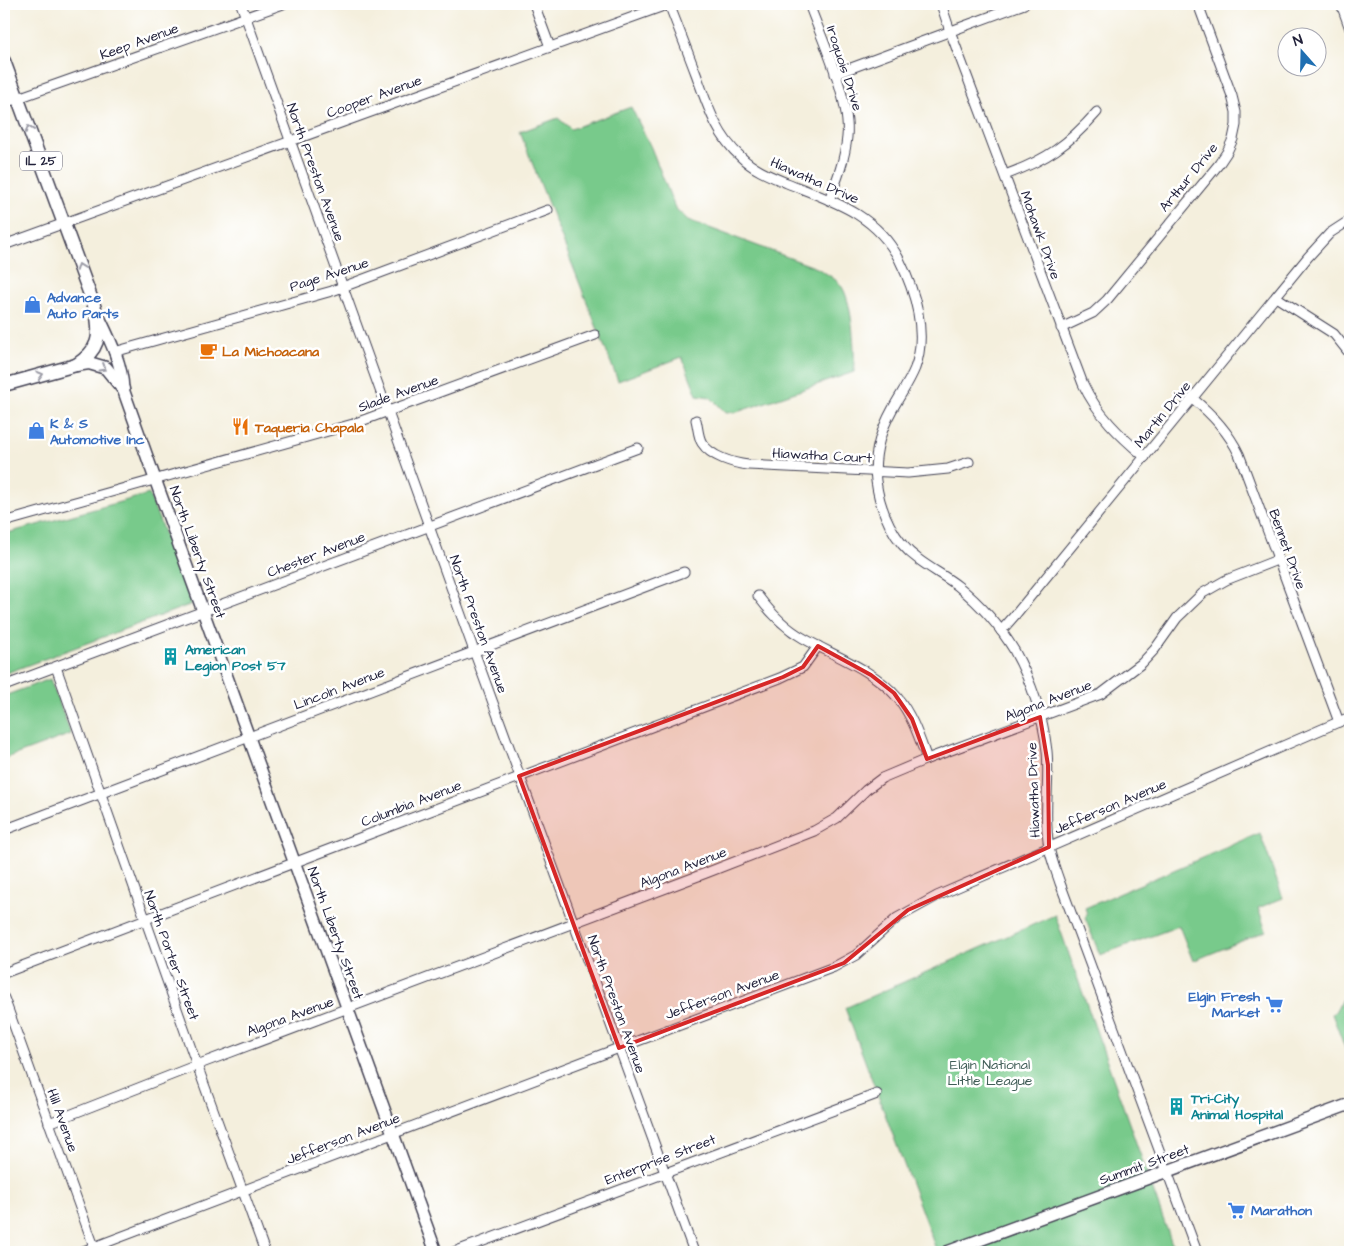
<svg xmlns="http://www.w3.org/2000/svg" width="1354" height="1256" viewBox="0 0 1354 1256" font-family="'Architects Daughter',sans-serif">
<rect width="100%" height="100%" fill="#fff"/>
<filter id="ink" filterUnits="userSpaceOnUse"><feTurbulence type="fractalNoise" baseFrequency=".02" numOctaves="2"/><feDisplacementMap in="SourceGraphic" scale="10" xChannelSelector="R" yChannelSelector="G"/><feConvolveMatrix kernelMatrix="1 2 1 2 8 2 1 2 1" color-interpolation-filters="sRGB"/></filter>
<filter id="wash" filterUnits="userSpaceOnUse"><feTurbulence type="fractalNoise" baseFrequency=".0096" numOctaves="4" result="noise"/><feDisplacementMap in="SourceGraphic" scale="20" xChannelSelector="R" yChannelSelector="G"/><feGaussianBlur stdDeviation="1.12" result="paint"/><feColorMatrix in="noise" values="0 0 0 0 0 0 0 0 0 0 0 0 0 0 0 0 0 1.4 0 .05"/><feComposite in="paint" operator="in"/></filter>
<g filter="url(#wash)">
<rect width="100%" height="100%" fill="#f4efdd"/>
<g fill="#78ca8b" stroke="#4d7663">
<path d="M631,107L650,145L675,208L688,220L817,268C825,273 837,279 842,287C853,304 855,352 854,372L737,412L726,413L710,397L697,395L682,357L618,381L520,132L558,118L571,129Z"/>
<path d="M149,494L192,604L4,674V534Z"/>
<path d="M50,679L71,734L4,759V696Z"/>
<path d="M1260,833L1283,898L1258,908L1266,931L1193,961L1179,926L1100,955L1085,918L1087,914L1085,908Z"/>
<path d="M1055,915L1175,1252H937L845,1008Z"/>
<path d="M1350,993V1061L1332,1014L1335,1012L1342,999Z"/>
</g>
</g>
<g filter="url(#ink)">
<g fill="none" stroke-linecap="round" stroke-linejoin="round">
<defs>
<g id="minor">
<path d="M241,4L474,651L694,1252"/>
<path d="M534,4L550,47"/>
<path d="M669,4C678,27 687,50 696,74C707,104 716,135 741,157C754,170 770,176 787,183C832,201 875,213 899,259C915,291 928,333 915,368C909,383 900,395 892,410C880,432 873,456 876,481C880,511 894,542 918,559C931,569 945,576 958,586C980,604 999,625 1014,650C1031,681 1043,716 1047,751C1050,783 1043,816 1049,847C1051,859 1056,871 1060,883L1197,1252"/>
<path d="M809,4C822,40 851,100 847,137C845,159 837,180 829,200"/>
<path d="M941,4L950,31L1083,384C1097,414 1120,436 1145,457"/>
<path d="M1341,4L1350,29"/>
<path d="M835,74L1024,4"/>
<path d="M4,103L283,4"/>
<path d="M1005,175C1046,160 1068,145 1097,112"/>
<path d="M4,245L669,4"/>
<path d="M1276,297L1334,334L1350,354"/>
<path d="M1061,328L1093,313L1107,300L1219,164L1227,152L1233,139L1236,125V112L1232,96L1198,4"/>
<path d="M114,352L332,291L548,210"/>
<path d="M1192,398C1212,414 1228,431 1239,454L1339,722"/>
<path d="M696,420C698,427 698,437 702,443C711,457 733,463 748,465L908,473L948,469L969,462"/>
<path d="M4,522L353,424L595,335"/>
<path d="M758,596C770,612 785,628 803,638C834,656 873,669 897,697C912,715 919,737 927,759"/>
<path d="M1001,631L1016,614L1308,257L1330,233L1350,220"/>
<path d="M56,667L193,1054L265,1252"/>
<path d="M4,686L638,448"/>
<path d="M4,830L684,572"/>
<path d="M4,973L780,678L803,667L818,646"/>
<path d="M4,998L96,1252"/>
<path d="M49,1123L197,1065L706,873L814,831L837,818L866,790L882,778L927,759L1101,694L1142,663L1155,649L1177,618L1203,593L1226,580L1277,560"/>
<path d="M81,1252L619,1048L834,967L856,955L897,918L937,896L1350,717"/>
<path d="M454,1252L877,1094"/>
</g>
<g id="secondary">
<path d="M98,315C109,338 122,363 123,389L155,479L436,1252"/>
<path d="M947,1252L1350,1104"/>
</g>
<g id="primary">
<path d="M4,61L96,311C101,337 99,350 76,365"/>
<path d="M4,385L76,365L89,363L106,368L123,389"/>
</g>
</defs>
<use href="#minor" stroke="#424153" stroke-width="11"/>
<use href="#secondary" stroke="#424153" stroke-width="14"/>
<use href="#primary" stroke="#424153" stroke-width="15"/>
<use href="#minor" stroke="#fff" stroke-width="9"/>
<use href="#secondary" stroke="#fff" stroke-width="11"/>
<use href="#primary" stroke="#fff" stroke-width="12"/>
</g>
<defs><path id="oneway-chevron" d="M-2-3.5L2.5 0L-2 3.5" fill="none" stroke-width="1.6" stroke-linecap="round" stroke-linejoin="round" transform="scale(1.25)"/></defs>
<g stroke="#9c9ca7">
<use href="#oneway-chevron" transform="translate(29 129) rotate(-110)"/>
<use href="#oneway-chevron" transform="translate(80 267) rotate(-110)"/>
<use href="#oneway-chevron" transform="translate(103 368) rotate(31)"/>
<use href="#oneway-chevron" transform="translate(40 375) rotate(-16)"/>
</g>
</g>
<path fill="#d62828" fill-opacity="0.2" stroke="#d62828" stroke-width="4" stroke-linejoin="round" d="M818,646L871,675L894,693L912,719L927,759L1040,717L1048,765L1049,847L908,910L844,963L619,1048L519,776L783,677L803,667Z"/>
<defs>
<symbol id="shop-bare" viewBox="-9 -9 18 18"><path d="M-5-2.5h2.3a2.7 3.5 0 0 1 5.4 0H5L5.5 6h-11ZM-1.5-2.5h3a1.5 2.3 0 0 0-3 0Z" fill="#3f7fe0" stroke="#fff" stroke-width="2.5" paint-order="stroke"/></symbol>
<symbol id="cafe-bare" viewBox="-9 -9 18 18"><path d="M-5.5-4.5H6V0H3Q3 3.5 0 3.5H-2.5Q-5.5 3.5-5.5 0ZM3-3.2v2h1.7v-2ZM-6 4.5H4V6H-6Z" fill="#e8710a" stroke="#fff" stroke-width="2.5" paint-order="stroke"/></symbol>
<symbol id="restaurant-bare" viewBox="-9 -9 18 18"><path d="M-5-6h1v4h1v-4h1v4h1v-4h1v5L-1.5 .5V6h-2V.5L-5-1ZM5-6V6H3V1.5H1.5Q1.5-4 5-6Z" fill="#e8710a" stroke="#fff" stroke-width="2.5" paint-order="stroke"/></symbol>
<symbol id="building-bare" viewBox="-9 -9 18 18"><path d="M-4-6H4V6H1V3H-1V6H-4ZM-2.5-4.3h1.7v1.8h-1.7ZM.8-4.3h1.7v1.8H.8ZM-2.5-1h1.7V.8h-1.7ZM.8-1h1.7V.8H.8Z" fill="#0f9aa8" stroke="#fff" stroke-width="2.5" paint-order="stroke"/></symbol>
<symbol id="supermarket-bare" viewBox="-9 -9 18 18"><path d="M-6-5.5h2.5l.6 2H6L4.5 2H-2.5L-4.4-4H-6ZM-1.5 3.2a1.3 1.3 0 1 0 .1 0ZM3 3.2a1.3 1.3 0 1 0 .1 0Z" fill="#3f7fe0" stroke="#fff" stroke-width="2.5" paint-order="stroke"/></symbol>
</defs>
<g fill-rule="evenodd">
<use href="#shop-bare" x="20" y="292" width="25" height="25"/>
<use href="#cafe-bare" x="196" y="338" width="25" height="25"/>
<use href="#restaurant-bare" x="228" y="414" width="25" height="25"/>
<use href="#shop-bare" x="24" y="418" width="25" height="25"/>
<use href="#building-bare" x="158" y="644" width="25" height="25"/>
<use href="#supermarket-bare" x="1262" y="992" width="25" height="25"/>
<use href="#building-bare" x="1164" y="1094" width="25" height="25"/>
<use href="#supermarket-bare" x="1224" y="1198" width="25" height="25"/>
</g>
<g text-anchor="middle" stroke-width="5" stroke-linejoin="round" paint-order="stroke">
<rect fill="#fff" stroke="#646476" stroke-width="1" x="20" y="151.5" width="42" height="19" rx="4"/>
<g font-size="12" font-weight="bold" fill="#22223b">
<text x="41" y="165">IL 25</text>
</g>
<g font-size="14" fill="#22223b" stroke="#fff">
<text transform="translate(139 41) rotate(-20)" y="5">Keep Avenue</text>
<text transform="translate(845 68) rotate(72)" y="5">Iroquois Drive</text>
<text transform="translate(374 96) rotate(-20)" y="5">Cooper Avenue</text>
<text transform="translate(316 172) rotate(70)" y="5">North Preston Avenue</text>
<text transform="translate(1188 177) rotate(-51)" y="5">Arthur Drive</text>
<text transform="translate(815 180) rotate(24)" y="5">Hiawatha Drive</text>
<text transform="translate(1041 235) rotate(70)" y="5">Mohawk Drive</text>
<text transform="translate(329 274) rotate(-18)" y="5">Page Avenue</text>
<text transform="translate(398 393) rotate(-20)" y="5">Slade Avenue</text>
<text transform="translate(1162 414) rotate(-51)" y="5">Martin Drive</text>
<text transform="translate(822 455) rotate(3)" y="5">Hiawatha Court</text>
<text transform="translate(1288 549) rotate(70)" y="5">Bennet Drive</text>
<text transform="translate(198 552) rotate(70)" y="5">North Liberty Street</text>
<text transform="translate(316 554) rotate(-21)" y="5">Chester Avenue</text>
<text transform="translate(479 624) rotate(70)" y="5">North Preston Avenue</text>
<text transform="translate(339 688) rotate(-21)" y="5">Lincoln Avenue</text>
<text transform="translate(1048 700) rotate(-21)" y="5">Algona Avenue</text>
<text transform="translate(1033 790) rotate(-92)" y="5">Hiawatha Drive</text>
<text transform="translate(411 803) rotate(-21)" y="5">Columbia Avenue</text>
<text transform="translate(1110 806) rotate(-23)" y="5">Jefferson Avenue</text>
<text transform="translate(683 867) rotate(-21)" y="5">Algona Avenue</text>
<text transform="translate(336 933) rotate(70)" y="5">North Liberty Street</text>
<text transform="translate(172 955) rotate(70)" y="5">North Porter Street</text>
<text transform="translate(722 994) rotate(-20)" y="5">Jefferson Avenue</text>
<text transform="translate(617 1004) rotate(70)" y="5">North Preston Avenue</text>
<text transform="translate(290 1016) rotate(-20)" y="5">Algona Avenue</text>
<text transform="translate(63 1120) rotate(70)" y="5">Hill Avenue</text>
<text transform="translate(343 1138) rotate(-21)" y="5">Jefferson Avenue</text>
<text transform="translate(660 1159) rotate(-21)" y="5">Enterprise Street</text>
<text transform="translate(1144 1164) rotate(-20)" y="5">Summit Street</text>
</g>
<g font-size="14" font-weight="bold" fill="#366cbe" stroke="#fff" text-anchor="start">
<text x="47" y="302">Advance<tspan x="47" dy="16">Auto Parts</tspan></text>
<text x="50" y="428">K &amp; S<tspan x="50" dy="16">Automotive Inc</tspan></text>
<text x="1260" y="1001" text-anchor="end">Elgin Fresh<tspan x="1260" dy="16">Market</tspan></text>
<text x="1251" y="1215">Marathon</text>
</g>
<g font-size="14" font-weight="bold" fill="#c56008" stroke="#fff" text-anchor="start">
<text x="222" y="356">La Michoacana</text>
<text x="255" y="432">Taqueria Chapala</text>
</g>
<g font-size="14" font-weight="bold" fill="#0d838f" stroke="#fff" text-anchor="start">
<text x="185" y="654">American<tspan x="185" dy="16">Legion Post 57</tspan></text>
<text x="1191" y="1103">Tri-City<tspan x="1191" dy="16">Animal Hospital</tspan></text>
</g>
<g font-size="14" fill="#405d57" stroke="#fff">
<text x="990" y="1069">Elgin National<tspan x="990" dy="16">Little League</tspan></text>
</g>
</g>
<rect width="1354" height="1256" fill="none" stroke="#fff" stroke-width="20"/>
<g transform="translate(1302 52) rotate(340)"><circle r="24" fill="#ffffff" stroke="#a7a7b1"/>
<path d="M0-4L9 19L0 12L-9 19Z" fill="#1f6fb2"/>
<text y="-8" font-size="14" font-weight="bold" text-anchor="middle" fill="#22223b">N</text>
</g>
</svg>
